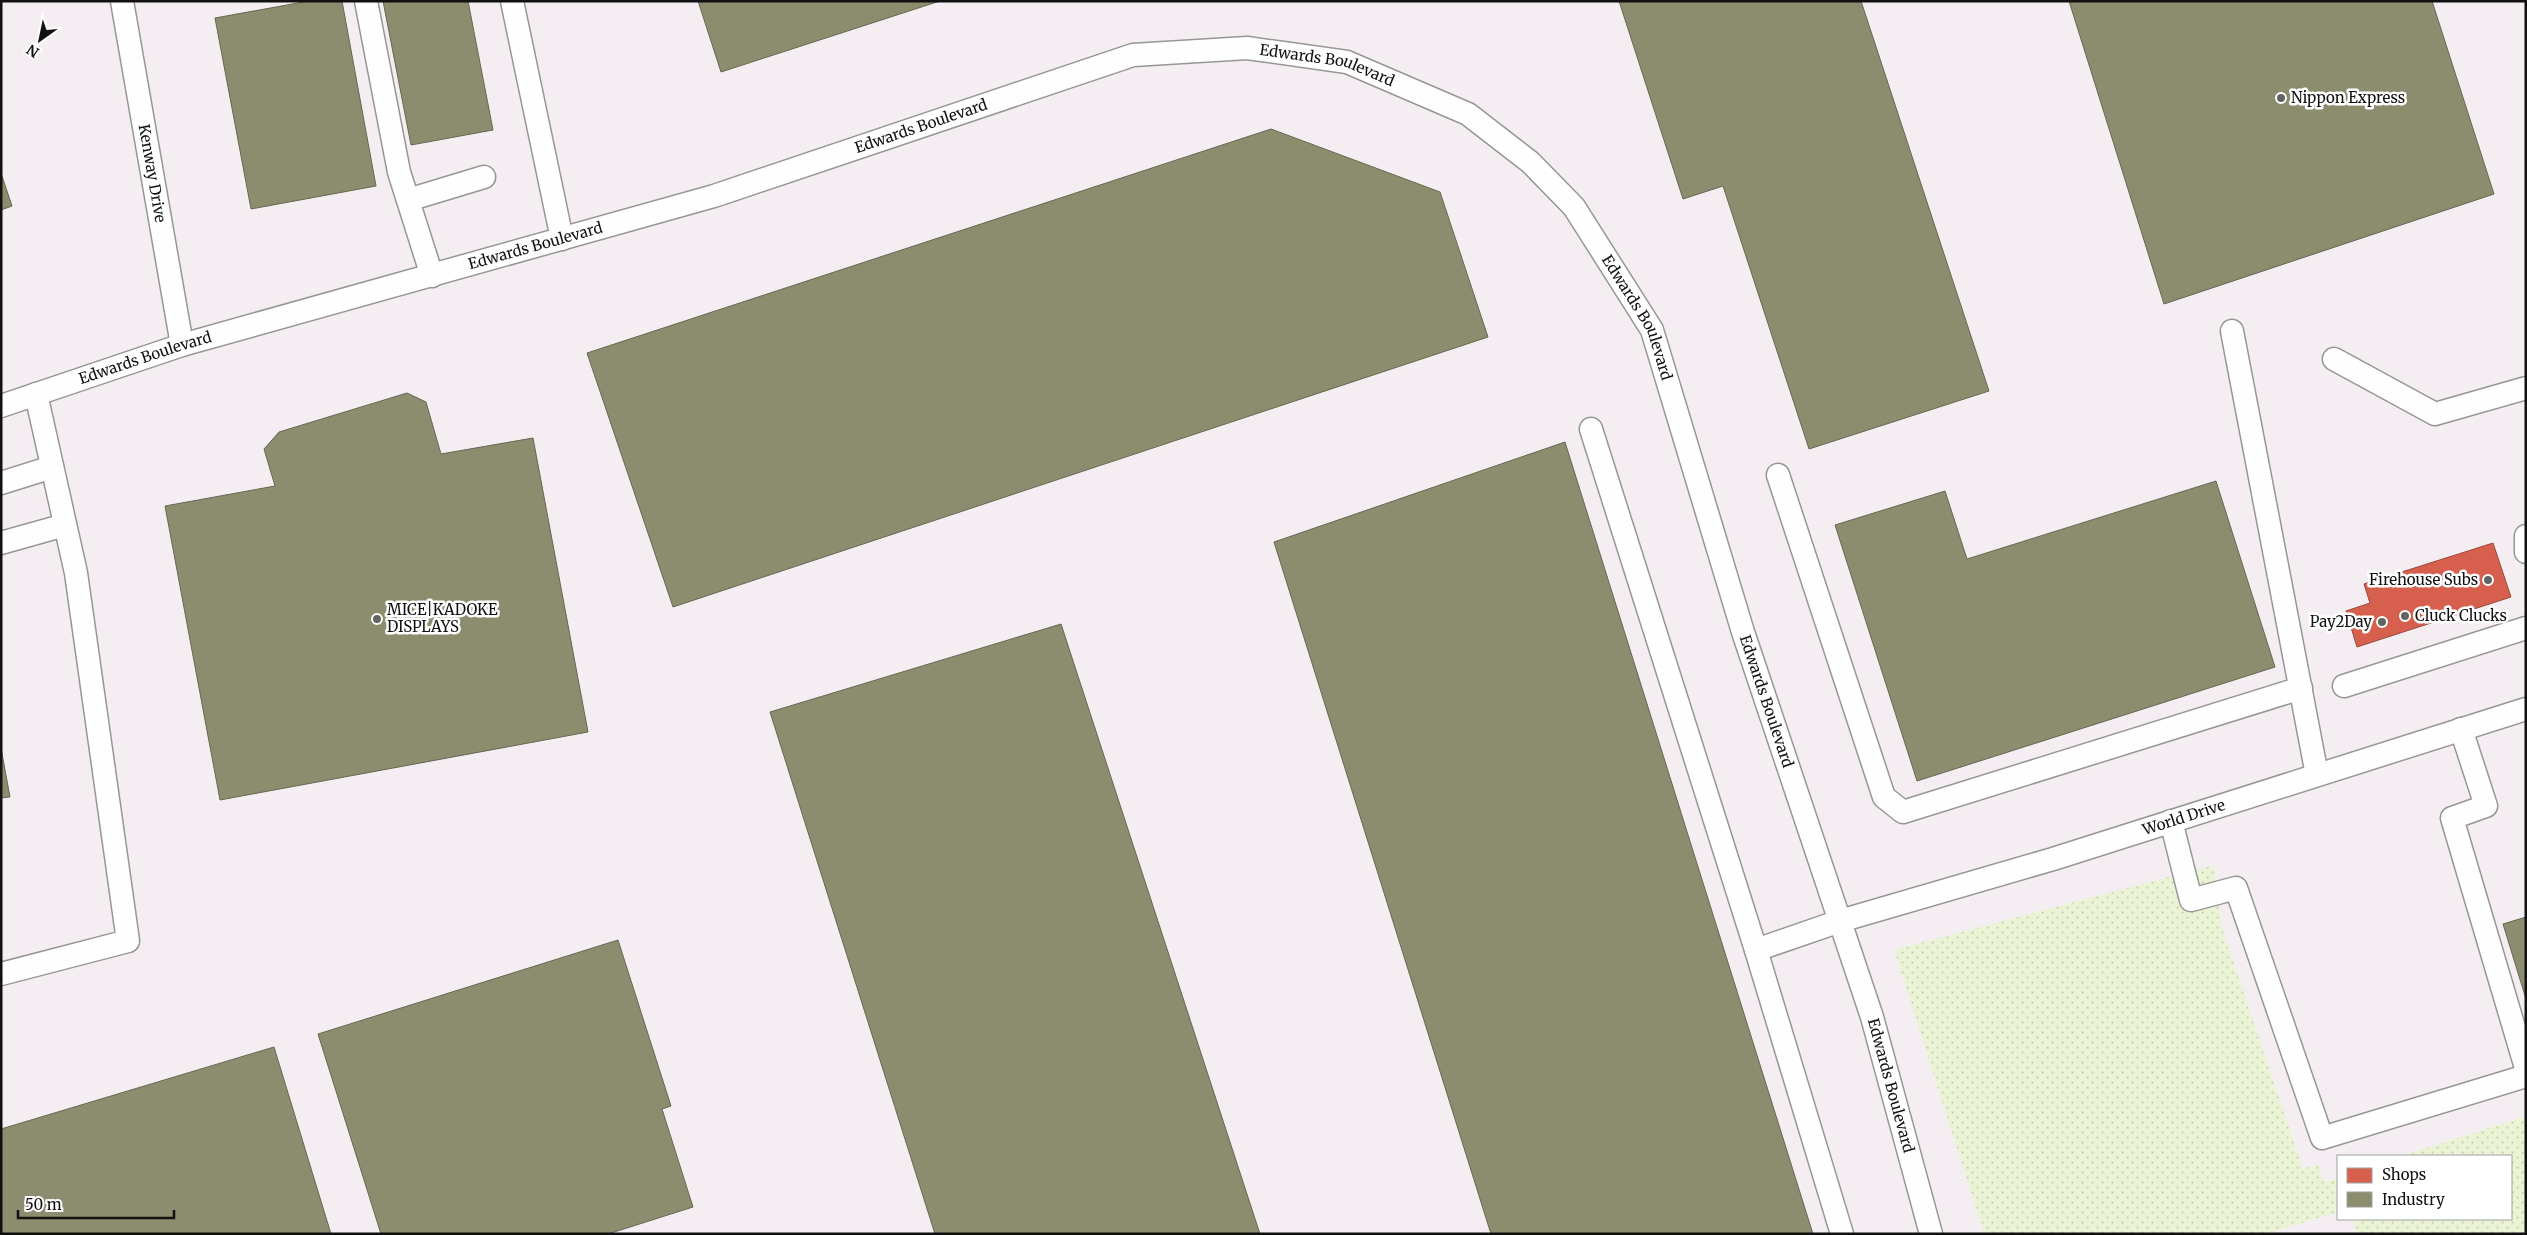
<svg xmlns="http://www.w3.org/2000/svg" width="2527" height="1235" viewBox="0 0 2527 1235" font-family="Merriweather,serif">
<defs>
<pattern id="grass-dots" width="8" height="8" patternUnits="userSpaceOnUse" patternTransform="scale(1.25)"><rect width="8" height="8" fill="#eaf4d5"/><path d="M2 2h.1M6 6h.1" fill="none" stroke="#c8d0b6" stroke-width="1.8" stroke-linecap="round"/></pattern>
</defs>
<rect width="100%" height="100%" fill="#fcfaf7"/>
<path fill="#f4eef3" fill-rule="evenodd" d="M1,1H2526V1234H1ZM2338,1156H2511V1219H2338Z"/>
<g fill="url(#grass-dots)">
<path d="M2214,865L2222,928L2303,1169L2318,1164L2324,1182L2338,1178V1212L2265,1234H1984L1894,950Z"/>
<path d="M2526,1116V1234H2357L2353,1219H2511V1156H2402Z"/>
</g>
<path fill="#d6604d" stroke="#9b483b" d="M2493,543L2511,597L2357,647L2346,611L2370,603L2364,584Z"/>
<g fill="#8c8c6e" stroke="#676752">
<path d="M309,1H342L376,186L251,209L215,18Z"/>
<path d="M383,1H468L493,130L411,145Z"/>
<path d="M698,1H940L721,72Z"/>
<path d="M1619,1H1861L1989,391L1809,449L1723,186L1683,199Z"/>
<path d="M2069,1H2432L2494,194L2164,304Z"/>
<path d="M1271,129L1440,192L1488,337L673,607L587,353Z"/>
<path d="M1,173L12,206L1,210Z"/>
<path d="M407,393L426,402L441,454L533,438L588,732L220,800L165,506L275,486L264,449L279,432Z"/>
<path d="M1565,442L1813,1234H1491L1274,542Z"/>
<path d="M2216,481L2275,667L1917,781L1835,525L1945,491L1967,559Z"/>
<path d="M1061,624L1260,1234H935L770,712Z"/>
<path d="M1,748L10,797L1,798Z"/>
<path d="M2526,917V999L2503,924Z"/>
<path d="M618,940L671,1106L662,1109L693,1207L608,1234H381L318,1034Z"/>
<path d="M274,1047L331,1234H1V1129Z"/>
</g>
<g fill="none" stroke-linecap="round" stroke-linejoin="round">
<defs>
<g id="minor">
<path id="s1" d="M122,1L182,345"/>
<path d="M366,1L399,172L432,276"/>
<path d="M512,1L562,239"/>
<path d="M408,200L484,177"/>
<path d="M2232,331L2317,775"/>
<path d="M2334,359L2435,414L2526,388"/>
<path id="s2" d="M1,406L182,345L714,196L1133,55L1247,48L1347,62L1468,114L1530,162L1574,207L1652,330L1743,632L1872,1017L1931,1234"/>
<path d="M1591,429L1756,950L1842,1234"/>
<path d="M1778,475L1884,797L1903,812L2301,688"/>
<path d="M1,483L52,467"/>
<path d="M2526,536V552"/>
<path d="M1,543L65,525"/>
<path d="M2344,686L2526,628"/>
<path d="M2461,729L2486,806L2452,818L2526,1068"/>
<path d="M2171,821L2191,900L2236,888L2322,1138L2526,1076"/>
<path id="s3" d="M1756,950L1840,921L2053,859L2526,709"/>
<path d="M1,974L128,941L76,573L36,394"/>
</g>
</defs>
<use href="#minor" stroke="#979695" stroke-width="25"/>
<use href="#minor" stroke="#fffefe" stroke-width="22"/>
</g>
<g fill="#636362" stroke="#fff" stroke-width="2">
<circle cx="2281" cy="98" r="5"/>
<circle cx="2488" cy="580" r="5"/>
<circle cx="2405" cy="616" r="5"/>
<circle cx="377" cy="619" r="5"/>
<circle cx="2382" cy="622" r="5"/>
</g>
<g text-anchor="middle" stroke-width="5" stroke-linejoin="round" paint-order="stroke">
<g font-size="15" fill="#111" stroke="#fff">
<text dy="5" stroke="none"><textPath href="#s2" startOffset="1382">Edwards Boulevard</textPath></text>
<text dy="5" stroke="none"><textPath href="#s2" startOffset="962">Edwards Boulevard</textPath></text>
<text dy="5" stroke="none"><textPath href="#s1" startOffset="175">Kenway Drive</textPath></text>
<text dy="5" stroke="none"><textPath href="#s2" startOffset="558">Edwards Boulevard</textPath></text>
<text dy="5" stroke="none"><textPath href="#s2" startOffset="1802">Edwards Boulevard</textPath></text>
<text dy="5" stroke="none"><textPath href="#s2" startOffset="152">Edwards Boulevard</textPath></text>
<text dy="5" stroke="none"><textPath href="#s2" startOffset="2208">Edwards Boulevard</textPath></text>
<text dy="5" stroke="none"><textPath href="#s3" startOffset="448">World Drive</textPath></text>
<text dy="5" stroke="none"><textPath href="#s2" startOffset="2612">Edwards Boulevard</textPath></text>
</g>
<g font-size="15" fill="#111" stroke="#fff" text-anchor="start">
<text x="2291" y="103">Nippon Express</text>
<text x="2478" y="585" text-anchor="end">Firehouse Subs</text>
<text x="387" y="615">MICE|KADOKE<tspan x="387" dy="17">DISPLAYS</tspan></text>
<text x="2415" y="621">Cluck Clucks</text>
<text x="2372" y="627" text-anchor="end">Pay2Day</text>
</g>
</g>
<rect width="2527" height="1235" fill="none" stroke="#111111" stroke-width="5"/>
<rect x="2337" y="1155" width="175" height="65" fill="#ffffff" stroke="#a0a0a0"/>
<rect x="2347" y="1168" width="25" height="15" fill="#d6604d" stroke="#a0a0a0"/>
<text x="2382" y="1180" font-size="15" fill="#111111">Shops</text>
<rect x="2347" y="1192" width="25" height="15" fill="#8c8c6e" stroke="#a0a0a0"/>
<text x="2382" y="1205" font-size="15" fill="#111111">Industry</text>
<g transform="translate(40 40) rotate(213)" stroke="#ffffff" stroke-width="4" paint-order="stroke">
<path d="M0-4L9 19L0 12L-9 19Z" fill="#111111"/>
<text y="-8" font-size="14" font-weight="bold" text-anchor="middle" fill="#111111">N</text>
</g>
<path d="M18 1210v8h156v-8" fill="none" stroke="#111111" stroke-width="2.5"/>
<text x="25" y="1210" font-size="15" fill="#111111" stroke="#ffffff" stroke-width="4" paint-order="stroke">50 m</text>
</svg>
